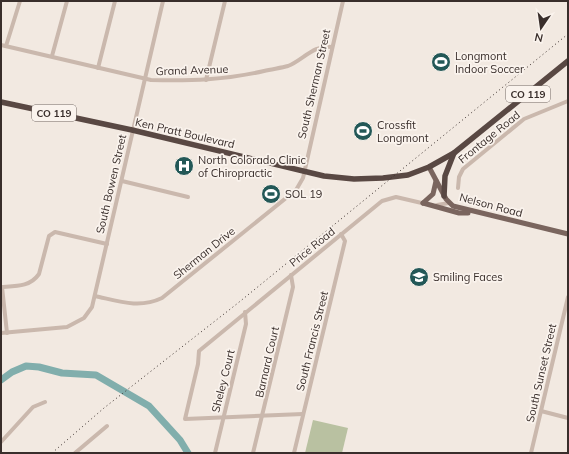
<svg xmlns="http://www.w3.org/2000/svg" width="569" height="454" viewBox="0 0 569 454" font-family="Mulish,sans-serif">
<rect width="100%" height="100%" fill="#f2e9e1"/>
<path fill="#b9c1a1" d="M313,420L348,428L342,453H305Z"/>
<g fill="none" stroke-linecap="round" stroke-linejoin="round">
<path stroke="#81aeac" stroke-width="7" d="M1,380L12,372L26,366L39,367L62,373L96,375L149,406L180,440L188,453"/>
<g stroke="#cab8ad" stroke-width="4">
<path d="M1,45L151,80C191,81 225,80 264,71C272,69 281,68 288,66C303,60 314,44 332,47"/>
<path d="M6,46L20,1"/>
<path d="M52,56L67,1"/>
<path d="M98,68L115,1"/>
<path d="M206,80L225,1"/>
<path d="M122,181L188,197"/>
<path d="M458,188L459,177L463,169L524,119L568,101"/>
<path d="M437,205L449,203"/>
<path d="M1,287C16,286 30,287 39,274L49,236L55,232L107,244"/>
<path d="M2,287L7,333"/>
<path d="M95,296C118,301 139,309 162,298L296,190L303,178L343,1"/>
<path d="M1,333L67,327L84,318L92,307L163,1"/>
<path d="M541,411L568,418"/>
<path d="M303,414L185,419L198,364L199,351L382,201L396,197L426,204"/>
<path d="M1,442L33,407L45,402"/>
<path d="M75,453L107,426"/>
<path d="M215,453L246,324L245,312"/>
<path d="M253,453L293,287L291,275"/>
<path d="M294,453L345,241L341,234"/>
<path d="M531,453L568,297"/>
</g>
<g stroke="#7a655e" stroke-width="5">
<path d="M429,167L446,199L453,206L568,234"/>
<path d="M423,203L459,213H468"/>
<path d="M423,203L433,194L436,181"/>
</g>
<g stroke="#594843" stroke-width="5.5">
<path d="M1,102L132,130L324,176L354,179L383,178L408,175L429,167L454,153L568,61"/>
<path d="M444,196L445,176L454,153"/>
</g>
<path stroke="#392e2b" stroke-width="1" stroke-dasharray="1 3" stroke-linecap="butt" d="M52,453L104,408L238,303L568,34"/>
</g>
<defs>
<symbol id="stadium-disc" viewBox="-11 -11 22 22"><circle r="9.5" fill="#235857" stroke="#faf3ed"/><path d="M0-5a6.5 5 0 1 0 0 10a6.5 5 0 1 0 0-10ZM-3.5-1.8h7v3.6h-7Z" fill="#fff"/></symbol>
<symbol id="hospital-disc" viewBox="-11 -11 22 22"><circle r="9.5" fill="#235857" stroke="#faf3ed"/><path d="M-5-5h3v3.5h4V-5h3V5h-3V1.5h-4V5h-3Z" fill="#fff"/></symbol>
<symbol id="school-disc" viewBox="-11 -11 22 22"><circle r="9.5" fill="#235857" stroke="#faf3ed"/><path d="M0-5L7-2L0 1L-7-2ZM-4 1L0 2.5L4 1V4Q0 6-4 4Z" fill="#fff"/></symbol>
</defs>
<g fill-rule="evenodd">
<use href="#stadium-disc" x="430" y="51" width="22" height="22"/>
<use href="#stadium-disc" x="352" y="120" width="22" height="22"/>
<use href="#hospital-disc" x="173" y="155" width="22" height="22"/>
<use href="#stadium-disc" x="260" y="183" width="22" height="22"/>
<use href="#school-disc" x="408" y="266" width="22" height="22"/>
</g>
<g text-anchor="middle" stroke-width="3.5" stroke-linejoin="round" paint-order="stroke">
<g fill="#faf3ed" stroke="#736965" stroke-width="1">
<rect x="506" y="86" width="44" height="16" rx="3"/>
<rect x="32" y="105" width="44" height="16" rx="3"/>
</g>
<g font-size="10" font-weight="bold" fill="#392e2b">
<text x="528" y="98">CO 119</text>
<text x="54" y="117">CO 119</text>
</g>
<g font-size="11" fill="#392e2b" stroke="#faf3ed" text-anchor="start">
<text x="455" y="60">Longmont<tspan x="455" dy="13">Indoor Soccer</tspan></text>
<text x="377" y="129">Crossfit<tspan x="377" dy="13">Longmont</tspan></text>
<text x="198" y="164">North Colorado Clinic<tspan x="198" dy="13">of Chiropractic</tspan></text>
<text x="285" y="198">SOL 19</text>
<text x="433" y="281">Smiling Faces</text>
</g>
<g font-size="11" fill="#392e2b" stroke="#faf3ed">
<text transform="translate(192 70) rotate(-2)" y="4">Grand Avenue</text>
<text transform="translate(314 84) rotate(-77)" y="4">South Sherman Street</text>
<text transform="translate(185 133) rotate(13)" y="4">Ken Pratt Boulevard</text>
<text transform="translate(489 137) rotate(-39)" y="4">Frontage Road</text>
<text transform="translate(111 184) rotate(-77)" y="4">South Bowen Street</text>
<text transform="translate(491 205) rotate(15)" y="4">Nelson Road</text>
<text transform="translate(312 247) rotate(-39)" y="4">Price Road</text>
<text transform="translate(204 253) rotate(-39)" y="4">Sherman Drive</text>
<text transform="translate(312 341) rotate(-76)" y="4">South Francis Street</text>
<text transform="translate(267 362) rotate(-77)" y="4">Barnard Court</text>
<text transform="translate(541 373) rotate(-77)" y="4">South Sunset Street</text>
<text transform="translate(223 381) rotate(-76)" y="4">Sheley Court</text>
</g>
</g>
<rect width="569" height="454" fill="none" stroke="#392e2b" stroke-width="4"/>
<g transform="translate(541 28) rotate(193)" stroke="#faf3ed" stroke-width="3" paint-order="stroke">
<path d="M0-3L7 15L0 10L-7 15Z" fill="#392e2b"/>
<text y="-6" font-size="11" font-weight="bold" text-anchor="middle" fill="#392e2b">N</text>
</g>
</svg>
